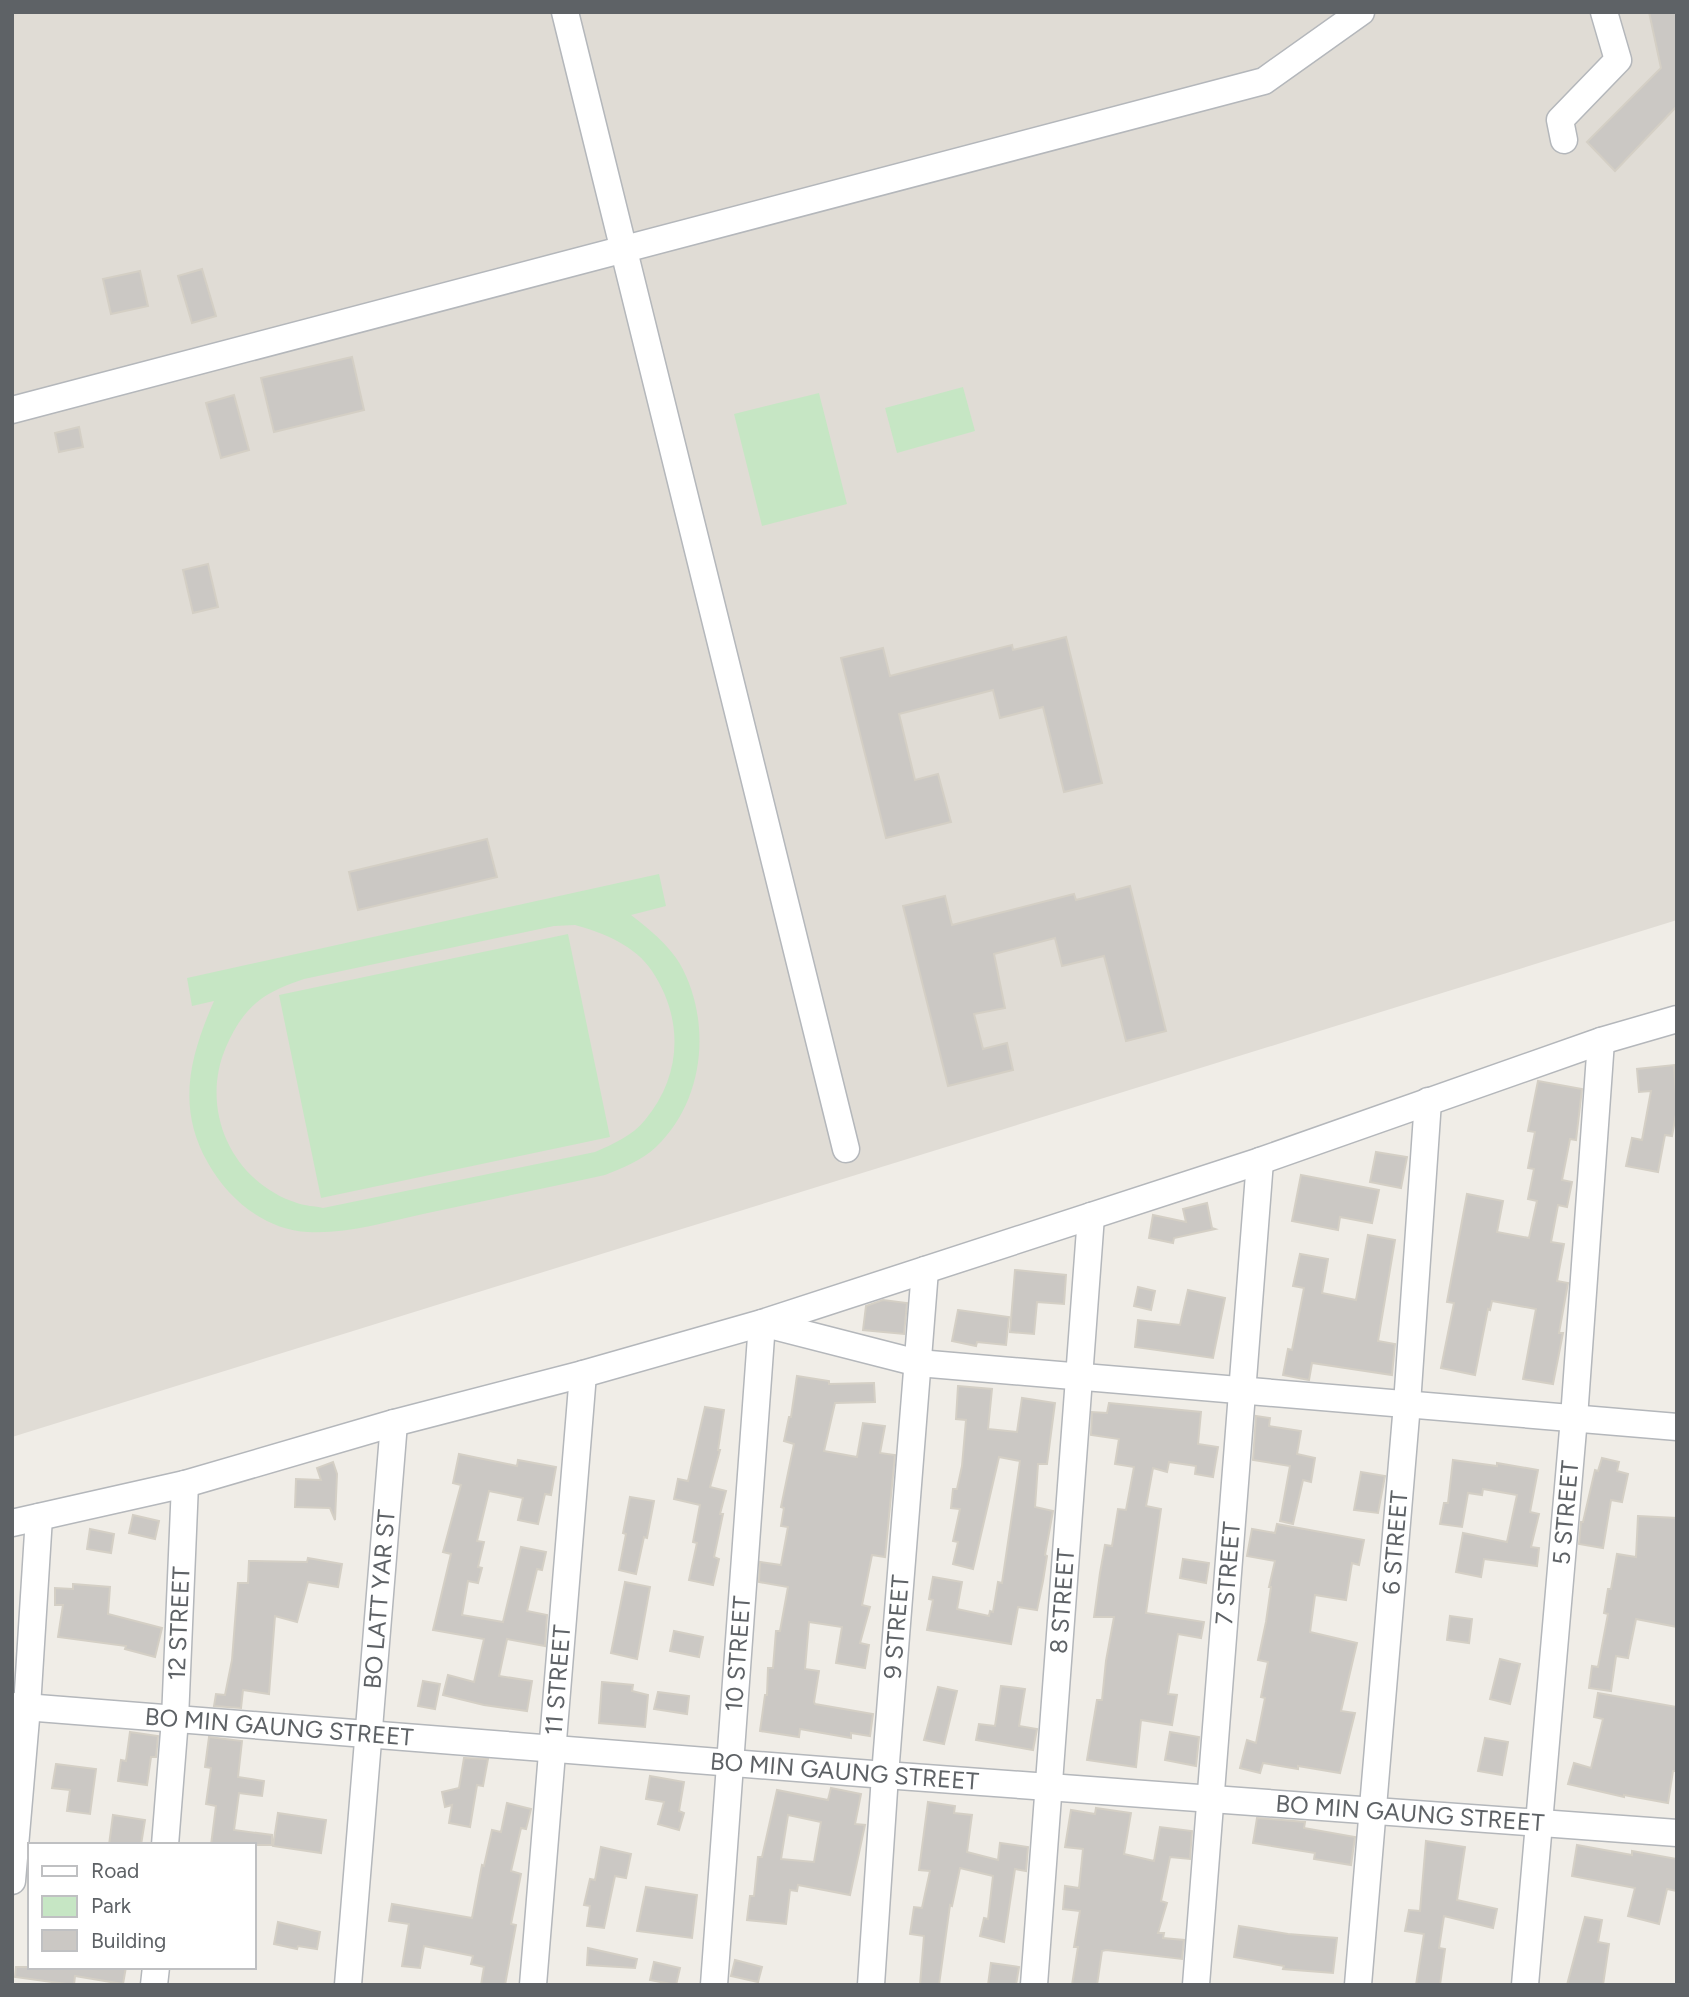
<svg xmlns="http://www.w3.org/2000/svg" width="1689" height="1997" viewBox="0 0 1689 1997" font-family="Figtree,sans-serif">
<rect width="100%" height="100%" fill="#f0ede7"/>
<path fill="#e0dcd5" d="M12,12H1677V920L12,1437Z"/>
<g fill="#c6e6c4" fill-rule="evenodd">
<path d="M963,387L975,431L897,453L885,408Z"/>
<path d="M819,393L847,504L762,526L734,414Z"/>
<path d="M659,874L666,906L631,915C649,929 668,944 680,964C712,1021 705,1101 656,1147C642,1160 623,1168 605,1175C545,1188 484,1201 423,1214C386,1222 347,1234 308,1232C265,1230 228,1199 208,1163C176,1107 190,1056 214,1001L192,1006L187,978ZM575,925C602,932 636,946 652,971C684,1019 682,1076 645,1120C632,1136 613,1144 595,1152L323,1208C315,1206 305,1206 297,1203C232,1182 199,1110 226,1047C233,1031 242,1015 256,1003C270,991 287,985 304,979L554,926Z"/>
<path d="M568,934L610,1137L321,1198L279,995Z"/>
</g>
<g fill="#cbc8c4" stroke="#d4cfc5" stroke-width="2" fill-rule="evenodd">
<path d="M1649,12H1677V106L1615,171L1587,142L1661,68Z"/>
<path d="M202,269L216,316L192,323L178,276Z"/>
<path d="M140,271L148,306L111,314L103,279Z"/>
<path d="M352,357L364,410L274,432L261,378Z"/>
<path d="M234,395L249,450L221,458L206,403Z"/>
<path d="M79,427L83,447L59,452L55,433Z"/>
<path d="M208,564L218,607L193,613L183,570Z"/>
<path d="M1066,637L1102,783L1064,792L1043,707L1000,718L993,690L899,714L915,780L938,774L951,822L886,838L841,658L883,648L890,676L1012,645L1013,650Z"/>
<path d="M487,839L497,877L358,910L349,872Z"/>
<path d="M1130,886L1166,1031L1126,1041L1104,956L1062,966L1055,938L994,954L1005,1008L974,1014L983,1049L1007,1043L1013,1070L948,1086L903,906L945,896L952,925L1074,894L1076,900Z"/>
<path d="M1674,1065L1677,1109L1672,1136L1665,1135L1658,1172L1626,1166L1632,1138L1642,1140L1651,1091L1639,1092L1637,1069Z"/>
<path d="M1538,1081L1582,1089L1576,1140L1570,1139L1562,1180L1572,1182L1567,1207L1558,1205L1551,1242L1564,1244L1557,1281L1568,1283L1559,1333H1563L1553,1384L1523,1379L1536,1309L1492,1301L1490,1310L1488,1309L1475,1375L1441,1368L1454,1303L1447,1302L1467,1194L1503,1201L1497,1232L1529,1238L1537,1201L1528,1199L1534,1169L1528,1168L1535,1132L1528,1131Z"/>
<path d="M1376,1152L1407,1157L1401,1188L1370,1182Z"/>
<path d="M1301,1175L1379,1190L1372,1223L1340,1217L1338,1230L1292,1221Z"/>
<path d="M1207,1203L1212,1228L1215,1229L1174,1238L1173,1243L1149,1238L1153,1215L1186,1222L1183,1209Z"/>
<path d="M1368,1235L1395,1240L1378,1341L1395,1344L1392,1375L1312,1363L1309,1380L1283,1375L1288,1349L1292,1350L1304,1288L1293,1286L1300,1254L1328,1259L1322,1293L1356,1300Z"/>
<path d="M1015,1270L1066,1275L1064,1304L1037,1302L1034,1334L1010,1332Z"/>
<path d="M1138,1287L1155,1291L1151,1310L1134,1306Z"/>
<path d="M1188,1290L1225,1298L1213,1358L1135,1347L1138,1320L1180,1325Z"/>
<path d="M883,1300L907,1303L904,1334L863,1330L866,1306Z"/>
<path d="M958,1310L1009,1317L1006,1345L977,1342L976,1346L952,1341Z"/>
<path d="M797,1376L829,1381V1384L874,1383L875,1402L835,1403L824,1451L857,1457L863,1423L885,1426L880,1453L895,1455L885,1557L872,1555L862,1605L870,1607L860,1643L869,1645L865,1668L836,1663L842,1627L809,1622L805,1669L819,1671L814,1702L815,1704L873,1714L870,1736L851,1733V1738L800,1729L799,1737L760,1731L765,1695H767L768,1668H773L776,1631H780L788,1587L759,1582L760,1562L781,1565L788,1527L781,1526L784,1508L781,1507L794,1444L784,1441L789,1417H791Z"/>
<path d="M958,1386L992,1389L988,1429L1017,1432L1022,1398L1055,1403L1047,1464H1038L1035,1507L1053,1511L1045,1555L1047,1556L1043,1581L1037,1610L1018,1607L1011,1644L927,1630L933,1600L929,1599L933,1577L962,1582L957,1609L989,1616L990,1611L993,1612L998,1582L1002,1583L1020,1461L999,1457L973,1569L953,1564L958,1542L953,1541L960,1509L951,1508L953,1489H957L962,1466L966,1420L956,1419Z"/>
<path d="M1109,1403L1201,1412L1198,1444L1218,1447L1213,1477L1195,1474L1196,1466L1169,1462L1167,1472L1153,1468L1146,1506L1161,1509L1146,1613L1204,1622L1201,1638L1178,1634L1168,1694L1177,1695L1172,1725L1141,1720L1136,1767L1087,1760L1097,1700H1102L1106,1661L1114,1617H1094L1100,1573L1105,1545L1112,1546L1118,1509L1126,1510L1134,1467L1115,1464L1119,1439L1091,1435L1092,1412L1107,1413Z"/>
<path d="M705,1407L724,1410L718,1450H720L710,1487L726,1491L720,1514H723L714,1557L719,1559L713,1585L689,1580L697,1543L693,1542L700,1505L674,1499L678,1479L688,1481Z"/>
<path d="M1256,1416L1270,1418L1269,1426L1301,1431L1297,1454L1315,1458L1311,1482L1303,1480L1293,1524L1280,1521L1290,1466L1253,1460Z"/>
<path d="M459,1454L517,1466L518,1460L556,1467L551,1495L545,1494L538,1524L518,1520L523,1498L489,1491L477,1541L484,1542L478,1567L482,1568L478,1583L468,1581L462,1615L503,1622L521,1547L546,1552L542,1570L537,1569L527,1611L547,1615L545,1646L507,1639L499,1676L532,1681L527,1711L484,1705L443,1695L448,1675L474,1682L484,1639L433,1630L451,1554L443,1552L461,1485L453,1483Z"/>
<path d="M1602,1458L1619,1462L1617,1471L1628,1474L1622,1502L1611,1500L1603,1548L1579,1544L1581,1522H1583L1595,1470L1598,1471Z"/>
<path d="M1453,1460L1497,1466V1463L1538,1470L1530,1512L1539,1514L1531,1547L1539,1548L1537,1566L1484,1559L1481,1577L1456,1572L1463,1533L1507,1542L1517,1495L1483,1489L1482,1495L1468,1493L1462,1527L1440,1524L1444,1503H1448Z"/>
<path d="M333,1462L337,1474L335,1520L330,1508L295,1507L296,1479L321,1480L317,1468Z"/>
<path d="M1361,1472L1385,1476L1378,1513L1354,1510Z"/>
<path d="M630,1497L654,1501L647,1538L644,1537L636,1574L619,1570L626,1534L623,1533Z"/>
<path d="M133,1515L159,1521L155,1539L129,1533Z"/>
<path d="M1638,1516L1677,1518V1627L1636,1619L1628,1658L1616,1656L1611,1691L1589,1688L1592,1666L1598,1667L1608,1614L1604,1613L1608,1589H1611L1617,1554L1636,1557Z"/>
<path d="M1277,1524L1364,1540L1359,1565L1352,1563L1346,1600L1315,1595L1310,1632L1357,1643L1341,1711L1355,1713L1340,1773L1298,1766V1769L1263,1763L1260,1773L1240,1768L1247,1740L1256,1743L1265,1698L1261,1697L1268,1662L1258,1660L1266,1622L1271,1587H1269L1275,1561L1247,1556L1252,1529L1275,1533Z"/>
<path d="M90,1529L114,1534L111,1553L87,1549Z"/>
<path d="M308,1558L342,1564L338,1587L308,1582L297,1622L275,1616L269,1694L243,1690L241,1708L214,1706L216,1694L225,1695L232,1660L238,1583H248L249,1561L307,1562Z"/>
<path d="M1183,1559L1209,1563L1206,1583L1180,1578Z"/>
<path d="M625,1582L650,1587L637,1659L611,1653Z"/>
<path d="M73,1584L110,1587L108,1614L162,1628L155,1657L125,1649L126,1646L58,1637L63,1605H55V1588L73,1589Z"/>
<path d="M1450,1616L1472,1619L1469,1643L1447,1640Z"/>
<path d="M674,1631L703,1637L699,1657L670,1651Z"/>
<path d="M1500,1659L1520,1664L1510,1704L1490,1699Z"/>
<path d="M423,1681L440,1684L435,1709L418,1706Z"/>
<path d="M602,1682L633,1685L632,1691L648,1695L645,1727L599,1723Z"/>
<path d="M1001,1686L1025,1689L1019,1726L1037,1729L1033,1750L976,1740L979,1724L995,1726Z"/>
<path d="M938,1687L957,1691L944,1744L924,1740Z"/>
<path d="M658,1692L689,1696L687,1714L654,1709Z"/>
<path d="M1598,1693L1677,1707V1771H1673L1668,1803L1624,1795V1797L1568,1784L1574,1763L1591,1768L1603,1719L1594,1717Z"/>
<path d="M130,1732L158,1736L156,1757H151L147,1785L118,1781L121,1760L126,1761Z"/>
<path d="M1170,1732L1199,1737L1196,1766L1165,1760Z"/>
<path d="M209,1737L242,1741L238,1777L264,1781L262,1796L239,1793L234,1830L272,1835V1845H211L216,1806L206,1804L211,1768L205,1767Z"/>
<path d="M1485,1738L1508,1742L1502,1775L1478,1771Z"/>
<path d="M464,1758L488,1759L483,1786L477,1785L470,1827L449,1823L452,1805L445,1807L442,1792L459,1788Z"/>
<path d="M56,1764L96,1769L90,1814L67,1811L70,1790L52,1788Z"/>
<path d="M650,1776L684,1782L679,1811L684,1813L679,1830L658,1824L664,1802L646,1799Z"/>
<path d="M831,1788L861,1794L855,1824L865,1825L850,1895L798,1885L797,1891L790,1890L786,1924L747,1920L750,1896H754L758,1857H762L777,1790L828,1800ZM788,1815L821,1822L814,1862L781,1859Z"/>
<path d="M928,1802L955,1806L954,1813L972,1815L967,1852L998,1860L1000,1843L1028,1847L1026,1871L1015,1869L1004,1942L980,1936L984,1918L988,1919L993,1876L960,1868L952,1906L950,1905L939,1985H920L924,1936L910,1934L914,1907L922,1908L930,1871L919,1870Z"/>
<path d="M507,1803L531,1809L526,1829L521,1828L511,1871L521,1874L511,1924L516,1925L505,1985H481L484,1967L471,1964L473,1956L424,1946L420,1968L402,1966L409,1924L389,1921L392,1904L472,1918L482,1865L484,1866L492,1830L501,1832Z"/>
<path d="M1096,1808L1131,1813L1124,1854L1154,1861L1160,1827L1192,1831L1190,1859L1170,1857L1161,1901L1167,1903L1158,1933H1164L1163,1938L1184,1940L1182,1959L1106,1950L1102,1951L1097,1985H1072L1078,1947H1074L1080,1911L1063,1909L1065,1886L1079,1888L1083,1849L1065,1847L1071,1810L1095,1814Z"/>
<path d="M278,1813L326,1820L321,1853L273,1846Z"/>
<path d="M113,1815L145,1820L141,1845H109Z"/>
<path d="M1257,1818L1305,1822L1304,1828L1355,1837L1351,1865L1314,1859L1315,1853L1253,1843Z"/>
<path d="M1426,1841L1465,1847L1457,1900L1497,1909L1493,1928L1444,1916L1439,1948L1445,1949L1440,1985H1416L1424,1934L1405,1931L1409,1910L1420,1911Z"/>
<path d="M1577,1845L1632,1855V1851L1677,1859V1891L1667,1889L1659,1924L1628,1916L1635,1888L1572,1876Z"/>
<path d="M601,1847L631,1854L626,1878L615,1876L604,1928L587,1926L590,1906L584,1905L590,1879L595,1880Z"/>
<path d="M646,1887L697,1895L692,1938L637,1931Z"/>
<path d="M1585,1917L1602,1920L1598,1942L1609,1944L1603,1985H1567Z"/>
<path d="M278,1922L320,1932L317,1949L298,1946L297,1949L274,1944Z"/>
<path d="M1239,1926L1288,1934L1337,1938L1333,1973L1283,1969L1284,1966L1234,1957Z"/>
<path d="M588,1948L637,1959L635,1968L587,1965Z"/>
<path d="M735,1960L762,1967L758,1982L731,1976Z"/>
<path d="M654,1962L680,1968L676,1985L650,1980Z"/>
<path d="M991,1963L1019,1967L1016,1985H988Z"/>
<path d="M16,1967H126L123,1984L75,1976L74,1985L15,1977Z"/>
</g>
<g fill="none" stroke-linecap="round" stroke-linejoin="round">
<defs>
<g id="minor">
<path d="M565,12L846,1149"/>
<path d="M1564,140L1560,120L1618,60L1604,12"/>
<path d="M12,410L1264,81L1361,12"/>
<path d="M12,1523L185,1484L394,1423L583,1374L762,1323L918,1363L1677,1427"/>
<path id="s1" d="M12,1706L885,1775L1677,1833"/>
<path id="s2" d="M165,1845L175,1719L185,1484"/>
<path d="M12,1881L27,1707L39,1517"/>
<path d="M154,1985L156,1967"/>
<path id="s3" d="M348,1985L394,1423"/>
<path id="s4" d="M533,1985L583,1374"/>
<path id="s5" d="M714,1985L762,1323L1260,1161L1601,1041L1677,1019"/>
<path id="s6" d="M871,1985L885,1775L925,1270"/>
<path id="s7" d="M1034,1985L1091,1216"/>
<path id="s8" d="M1196,1985L1260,1161"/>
<path id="s9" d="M1358,1985L1407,1404L1428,1101"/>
<path id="s10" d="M1525,1985L1574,1418L1601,1041"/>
</g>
</defs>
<use href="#minor" stroke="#b4b7bb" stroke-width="29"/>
<use href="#minor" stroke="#fff" stroke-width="26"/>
</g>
<g text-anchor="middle" stroke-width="7" stroke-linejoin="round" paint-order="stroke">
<g font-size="24" fill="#5e6266" stroke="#fff">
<text dy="8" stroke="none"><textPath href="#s10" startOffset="474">5 STREET</textPath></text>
<text dy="8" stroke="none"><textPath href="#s9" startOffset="444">6 STREET</textPath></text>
<text dy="8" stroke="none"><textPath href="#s8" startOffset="413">7 STREET</textPath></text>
<text dy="8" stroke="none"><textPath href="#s3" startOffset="387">BO LATT YAR ST</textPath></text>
<text dy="8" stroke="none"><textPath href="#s7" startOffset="385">8 STREET</textPath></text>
<text dy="8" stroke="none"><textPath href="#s2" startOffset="222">12 STREET</textPath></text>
<text dy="8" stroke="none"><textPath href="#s6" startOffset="359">9 STREET</textPath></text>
<text dy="8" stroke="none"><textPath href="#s5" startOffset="332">10 STREET</textPath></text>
<text dy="8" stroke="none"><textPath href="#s4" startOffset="306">11 STREET</textPath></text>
<text dy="8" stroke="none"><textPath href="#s1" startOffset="268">BO MIN GAUNG STREET</textPath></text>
<text dy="8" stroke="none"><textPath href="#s1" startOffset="835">BO MIN GAUNG STREET</textPath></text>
<text dy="8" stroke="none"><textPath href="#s1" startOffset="1402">BO MIN GAUNG STREET</textPath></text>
</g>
</g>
<rect width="1689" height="1997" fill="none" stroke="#5e6266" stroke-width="28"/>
<rect x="28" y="1843" width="228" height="126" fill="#ffffff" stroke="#bfc0c2" stroke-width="2"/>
<rect x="42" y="1866" width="35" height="10" fill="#ffffff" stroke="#bfc0c2" stroke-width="2"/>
<text x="91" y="1878" font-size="21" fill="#5e6266">Road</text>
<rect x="42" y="1896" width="35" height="21" fill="#c6e6c4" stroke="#bfc0c2" stroke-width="2"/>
<text x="91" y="1913" font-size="21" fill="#5e6266">Park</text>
<rect x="42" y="1930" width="35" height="21" fill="#cbc8c4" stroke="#bfc0c2" stroke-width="2"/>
<text x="91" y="1948" font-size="21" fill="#5e6266">Building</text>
</svg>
